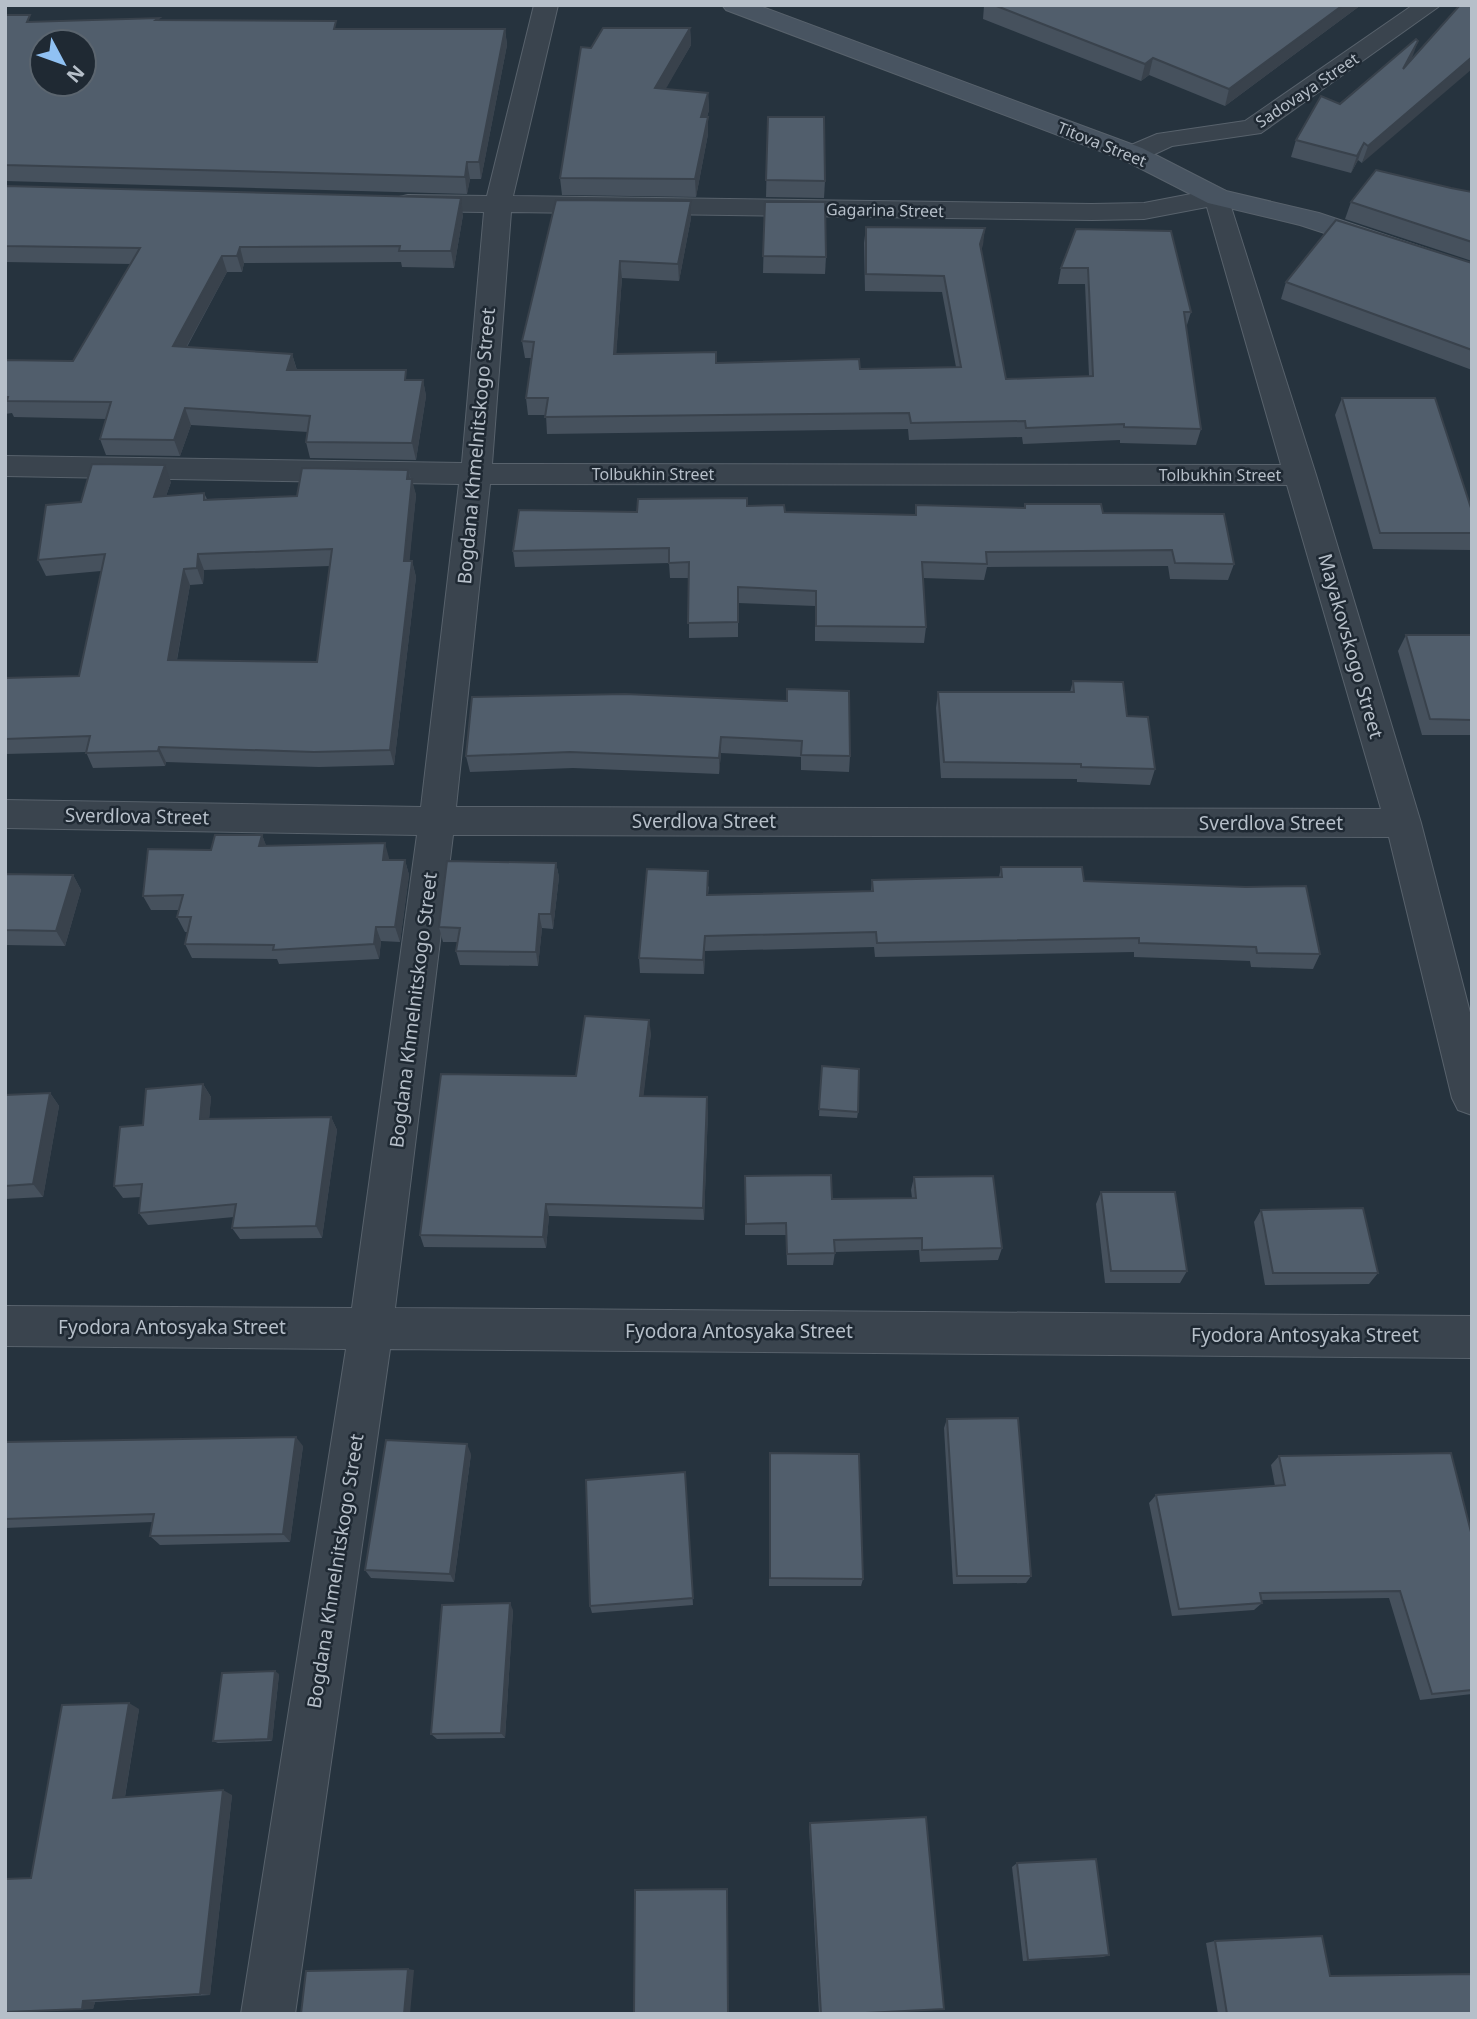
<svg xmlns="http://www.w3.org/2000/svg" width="1477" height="2019" viewBox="0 0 1477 2019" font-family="'Noto Sans',sans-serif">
<rect width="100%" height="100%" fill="#26333e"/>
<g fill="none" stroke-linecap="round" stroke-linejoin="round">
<defs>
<g id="street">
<path d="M534,5H558L513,196L1092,204L1144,203L1217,189L1226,191L1316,475L1421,823L1472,1020V1115L1458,1110L1452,1098L1389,837L453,835L395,1308L1472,1316V1358L390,1349L295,2014H241L346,1349L5,1346V1306L352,1308L417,835L5,828V800L421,807L459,484L5,476V456L462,463L484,212L408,211L399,209L395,203L399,197L408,195L487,196ZM1207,207L1281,465L492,464L511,212L1092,220L1144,219ZM490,484L1287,485L1381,809L456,807Z"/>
<path d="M1413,5H1441L1261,133L1172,146L1142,160H1124L1120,154L1124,148L1157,134L1245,121Z"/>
</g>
<path id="secondary" d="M722,5H757L1142,148L1226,191L1319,213L1472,264V281L1300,225L1208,203L1124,160L726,10Z"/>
</defs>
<use href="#street" stroke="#58626c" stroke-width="2"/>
<use href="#secondary" stroke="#58626c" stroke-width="2"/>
<use href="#street" fill="#3a444e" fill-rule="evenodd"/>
<use href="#secondary" fill="#485461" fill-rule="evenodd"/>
</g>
<g fill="#46515d" fill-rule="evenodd">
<path d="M981,5H1361L1225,106L1149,75L1141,81L983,19L984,6Z"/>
<path d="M5,15L32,22L159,20L338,29H505L507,45L481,179H470L467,194L5,181Z"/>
<path d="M690,28L691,45L665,89L708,93L709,110L707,117L708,134L696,197L562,195L560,178L591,48Z"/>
<path d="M1416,39L1362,163L1358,160L1351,173L1291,157L1296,140Z"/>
<path d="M768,117L825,181L824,198L766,197Z"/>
<path d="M5,186L463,215L454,268L402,267L401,262L244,263L242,272H227L187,347L292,354L297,370L408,380H423L426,396L416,460L310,458L306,442L308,432L191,425L180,456L106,455L100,439L106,419L14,417L12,413L5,414V360L73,361L131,264L5,262Z"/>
<path d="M1451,188L1472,192V261L1345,219L1351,202Z"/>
<path d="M691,201V218L679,281L622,278L616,354L716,363L860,369L956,367L942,292L865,291L864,243L866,227L985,228L981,251L1006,379L1089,376L1085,284H1058L1061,268L1076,229L1191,312L1186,328L1201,429L1196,445L1120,443V440L1023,444L1022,437L909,440L908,429L547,434L546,415H528L526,398L531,358H525L522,341Z"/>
<path d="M765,202L826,257L825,274L763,273Z"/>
<path d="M1472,263V370L1281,299L1286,282Z"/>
<path d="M1342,398L1472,511L1471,550L1373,549L1335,415Z"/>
<path d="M408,470L416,495L409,561H412L416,577L394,765L319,767L166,762L165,766L93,768L86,752L5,754V678L79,676L101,571L46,576L38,560L81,502L171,482L166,496L204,493L207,499L297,496ZM330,566L317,662L177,660L190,585L203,584L204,570Z"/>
<path d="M1025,504L1103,513L1234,564L1228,580L1170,579L1168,566L987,567L984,580L923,578L926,627L924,643L815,641V606L738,603V637L689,638V578H670L669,563L515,567L513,551L637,512L747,506L785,512L915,515L916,505L1024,508Z"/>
<path d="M1406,635H1472V735H1422L1398,651Z"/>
<path d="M1073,681L1127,716L1155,769L1150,785L1077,782V779L941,778L936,708L938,692H1070Z"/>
<path d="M787,701L850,756L849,772L801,770V757L721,753L719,774L573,768L470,772L466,756Z"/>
<path d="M262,835L266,846L389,858V860H405L409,875L400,942L381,941L379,959L279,964L277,959L192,958L185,944L188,932H185L177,917L179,910H151L143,896L211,850Z"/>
<path d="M556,863L559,877L553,929L542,928L538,966L460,965L456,951L458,942H443L439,927Z"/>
<path d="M1001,867L1084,881L1320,954L1313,969L1251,967L1250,961L1134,957V952L875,957L874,947L705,951L704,974L640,973L639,958L709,886L708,895L871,891L872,880L999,877Z"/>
<path d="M5,874L73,875L81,890L65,946L5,945Z"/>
<path d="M651,1033L643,1096L708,1110L704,1220L549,1216L546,1248L424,1247L420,1235L576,1076Z"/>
<path d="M822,1066L858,1112L857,1118L819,1116Z"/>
<path d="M203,1084L211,1097L209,1119L331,1117L337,1130L322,1238L240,1239L232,1228L234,1217L148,1225L139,1213L141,1197L123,1198L114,1186L143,1125Z"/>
<path d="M50,1093L59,1106L43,1197L5,1199V1095Z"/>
<path d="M745,1176L832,1199L912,1198L911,1190L914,1177L1002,1248L998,1260L920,1262L919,1250L835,1252L833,1265H787L786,1235H745Z"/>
<path d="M1101,1192L1187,1271L1180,1283H1105L1096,1204Z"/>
<path d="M1261,1210L1378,1273L1369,1284L1265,1285L1254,1222Z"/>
<path d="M947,1419L1031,1576L1026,1583L953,1584L944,1428Z"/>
<path d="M5,1442L303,1446L290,1542L160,1545L150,1536L153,1522L5,1528Z"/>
<path d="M471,1454L454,1582L371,1578L365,1570Z"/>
<path d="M1279,1456L1472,1536V1694L1420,1700L1389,1598L1262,1600V1603L1254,1610L1172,1616L1149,1503L1156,1495L1275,1486L1271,1465Z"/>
<path d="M770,1462L863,1579L861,1586H769Z"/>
<path d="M685,1472L693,1605L592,1613L590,1606Z"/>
<path d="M513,1610L505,1738L437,1739L431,1734Z"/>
<path d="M279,1674L272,1741L218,1743L213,1741Z"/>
<path d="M139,1709L125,1797L232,1795L210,1995L95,2002L93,2009L5,2012V1879L31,1878Z"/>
<path d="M810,1823L852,2014H819L809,1826Z"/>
<path d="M1017,1863L1109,1955L1103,1957L1023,1961L1012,1867Z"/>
<path d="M1215,1941L1330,1976L1472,2014H1218L1206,1943Z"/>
</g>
<g fill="#39424c">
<path d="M1343,5H1361L1225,106L1229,89Z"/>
<path d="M690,28L691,45L656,106L655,88Z"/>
<path d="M505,29L507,45L481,179L479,162Z"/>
<path d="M1418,41L1412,58L1397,86L1403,69Z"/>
<path d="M1472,57V69L1362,163L1368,146Z"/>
<path d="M1153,58L1149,75L1141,81L1145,64Z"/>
<path d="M708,93L709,110L702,134L701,117Z"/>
<path d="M708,117V134L696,197L695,179Z"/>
<path d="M1364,143L1358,160L1351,173L1357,156Z"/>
<path d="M467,162L470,179L467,194L465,177Z"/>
<path d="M461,198L463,215L454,268L451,251Z"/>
<path d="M691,201V218L679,281L678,264Z"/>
<path d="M985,228L983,245L978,261L980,244Z"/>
<path d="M240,247L244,263L242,272L237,256Z"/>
<path d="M222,256L227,272L178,362L173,346Z"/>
<path d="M620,261L622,278L615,371L614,354Z"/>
<path d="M292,354L297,371L287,370Z"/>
<path d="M423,380L426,396L416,460L412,443Z"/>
<path d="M185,408L191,425L180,456L174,440Z"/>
<path d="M165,465L171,482L160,513L154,497Z"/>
<path d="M408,470L412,486V479L416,495L408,577L404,561L407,479Z"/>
<path d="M198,554L204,570L203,584L197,568Z"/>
<path d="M412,561L416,577L394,765L390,750Z"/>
<path d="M184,569L190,585L174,675L168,660Z"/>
<path d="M721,737V753L719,774V758Z"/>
<path d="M159,747L166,762L165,766L158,751Z"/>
<path d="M262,835L268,850L259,846Z"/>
<path d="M385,843L389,858L388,875L383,860Z"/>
<path d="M405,860L409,875L400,942L395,927Z"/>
<path d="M556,863L559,877L553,929L551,914Z"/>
<path d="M73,875L81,890L65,946L56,931Z"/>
<path d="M539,914L542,928L538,966L536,952Z"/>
<path d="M376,927L381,941L379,959L374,944Z"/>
<path d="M705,936V951L704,974L703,960Z"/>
<path d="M649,1020L651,1033L642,1109L640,1096Z"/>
<path d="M203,1084L211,1097L208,1132L200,1119Z"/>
<path d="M50,1093L59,1106L43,1197L33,1184Z"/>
<path d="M707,1097L708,1110L704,1220L703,1208Z"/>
<path d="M331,1117L337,1130L322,1238L316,1226Z"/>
<path d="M546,1204L549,1216L546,1248L543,1237Z"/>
<path d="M296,1437L303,1446L290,1542L283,1534Z"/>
<path d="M467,1444L471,1454L454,1582L450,1574Z"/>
<path d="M510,1603L513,1610L505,1738L501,1733Z"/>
<path d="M275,1671L279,1674L272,1741L268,1739Z"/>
<path d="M129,1703L139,1709L124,1802L113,1798Z"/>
<path d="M223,1790L232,1795L210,1995L200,1994Z"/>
<path d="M408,1969L414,1970L410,2014H404Z"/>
<path d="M83,2001L95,2002L93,2009H82Z"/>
</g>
<g fill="#515e6c" stroke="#39424c" stroke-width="2" fill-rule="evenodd">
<path d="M994,5H1343L1229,89L1153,58L1145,64Z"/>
<path d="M1460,5L1472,6V57L1368,146L1364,143L1357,156L1296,140L1321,96L1340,104L1416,39L1418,41L1403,69Z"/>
<path d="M5,15H30L27,22L159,18L156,20L336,21L334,29H505L479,162H467L465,177L5,165ZM42,42H84V84H42Z"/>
<path d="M603,28H690L655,88L708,93L701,117H708L695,179L560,178L581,47L591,48Z"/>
<path d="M768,117H824L825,181L766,180Z"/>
<path d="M1376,170L1451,188L1472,192V242L1351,202Z"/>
<path d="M5,186L461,198L451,251H399L400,246L240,247L237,256H222L173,346L292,354L287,370H406L405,380H423L412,443L306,442L310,416L185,408L174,440L100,439L111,402L7,401L8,397H5V360L73,361L140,248L5,246Z"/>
<path d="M556,200L691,201L678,264L620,261L614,354L716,352V363L859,359L860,369L961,367L944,276L866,274V227L985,228L980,244L1006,379L1093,376L1088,268H1061L1076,229L1171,231L1191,312H1184L1201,429L1124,427V424L1026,428L1025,421L911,423L909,413L545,417L548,398H526L534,342L522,341Z"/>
<path d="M765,202H825L826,257L763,256Z"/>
<path d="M1336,220L1472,263V350L1286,282Z"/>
<path d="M1342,398H1435L1472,511V533H1380Z"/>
<path d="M92,464L165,465L154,497L204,493V500L297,496L302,468L408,470L407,479H412L404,561H412L390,750L314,752L159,747L158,751L86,753L90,736L5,739V678L79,676L105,554L38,560L46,505L81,502ZM332,549L317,662L168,660L184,569L197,568L198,554Z"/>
<path d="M747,498V506L784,505L785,512L916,515V505L1025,508V504H1101L1103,513L1224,514L1234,564L1175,563L1172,550L986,552L987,564L922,562L926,627L816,626V591L738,587V622L688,623L689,562L669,563V548L513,551L519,510L637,512L638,499Z"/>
<path d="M1406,635H1472V720L1430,719Z"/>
<path d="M1073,681L1123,682L1127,716L1148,717L1155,769L1081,767V764L944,762L938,692H1074Z"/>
<path d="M787,689L849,691L850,756L801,755L802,741L721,737L719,758L570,752L466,756L472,697L625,694L787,701Z"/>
<path d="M215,835H262L259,846L385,843L383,860H405L395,927H376L374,944L273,950L274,945L185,944L191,917H177L183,895L143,896L148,849L211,850Z"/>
<path d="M447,861L556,863L551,914H539L536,952L456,951L460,928L439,927Z"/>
<path d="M1001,867H1082L1084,881L1246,887L1306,886L1320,954L1257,953L1256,947L1139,943V938L877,943L876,932L705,936L703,960L639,958L647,869L708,871L707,895L873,891L872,880L1002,877Z"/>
<path d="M5,874L73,875L56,931L5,930Z"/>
<path d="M585,1016L649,1020L640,1096L707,1097L703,1208L546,1204L543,1237L420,1235L441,1074L576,1076Z"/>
<path d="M822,1066L859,1069L858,1112L819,1109Z"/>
<path d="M203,1084L200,1119L331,1117L316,1226L232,1228L236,1204L139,1213L142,1184L114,1186L120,1127L143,1125L146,1089Z"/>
<path d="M50,1093L33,1184L5,1186V1095Z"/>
<path d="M831,1175L832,1199L916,1198L914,1177L993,1176L1002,1248L922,1250V1238L834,1240L835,1253L787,1254L786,1223L746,1224L745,1176Z"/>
<path d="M1101,1192H1175L1187,1271H1111Z"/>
<path d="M1363,1208L1378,1273H1273L1261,1210Z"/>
<path d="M1018,1418L1031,1576H957L947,1419Z"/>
<path d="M296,1437L283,1534L150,1536L154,1514L5,1519V1442Z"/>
<path d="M386,1440L467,1444L450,1574L365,1570Z"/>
<path d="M770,1453L859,1454L863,1579L770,1578Z"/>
<path d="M1451,1453L1472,1536V1690L1432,1694L1400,1591L1260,1593L1262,1603L1179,1609L1156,1495L1285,1485L1279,1456Z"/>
<path d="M685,1472L693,1598L590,1606L586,1480Z"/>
<path d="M510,1603L501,1733L431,1734L442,1605Z"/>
<path d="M275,1671L268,1739L213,1741L222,1673Z"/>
<path d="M129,1703L113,1798L223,1790L200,1994L83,2001L82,2009L5,2012V1879L31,1878L62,1705Z"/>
<path d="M926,1817L944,2009L846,2014H821L810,1823Z"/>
<path d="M1096,1859L1109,1955L1028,1960L1017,1863Z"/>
<path d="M727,1889L728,2014H634L635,1890Z"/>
<path d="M1322,1936L1330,1976L1472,1974V2014H1227L1215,1941Z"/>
<path d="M408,1969L404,2014H301L306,1971Z"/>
</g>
<g text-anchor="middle" stroke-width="5" stroke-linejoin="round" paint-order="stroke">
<g font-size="16" fill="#b6bfc9" stroke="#1f2933">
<text transform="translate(1307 90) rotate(-34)" y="6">Sadovaya Street</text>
<text transform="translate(1102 144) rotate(22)" y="6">Titova Street</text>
<text transform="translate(885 210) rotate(1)" y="6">Gagarina Street</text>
<text x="653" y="480">Tolbukhin Street</text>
<text x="1220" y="481">Tolbukhin Street</text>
</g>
<g font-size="19" fill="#b6bfc9" stroke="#1f2933">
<text transform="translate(476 446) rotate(-85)" y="7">Bogdana Khmelnitskogo Street</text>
<text transform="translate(1351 646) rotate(74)" y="7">Mayakovskogo Street</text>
<text transform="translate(137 816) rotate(1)" y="7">Sverdlova Street</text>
<text x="704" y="828">Sverdlova Street</text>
<text x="1271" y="830">Sverdlova Street</text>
<text transform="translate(413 1010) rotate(-83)" y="7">Bogdana Khmelnitskogo Street</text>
<text x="172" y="1334">Fyodora Antosyaka Street</text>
<text x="739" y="1338">Fyodora Antosyaka Street</text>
<text x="1305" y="1342">Fyodora Antosyaka Street</text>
<text transform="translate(335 1571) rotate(-81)" y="7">Bogdana Khmelnitskogo Street</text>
</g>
</g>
<rect width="1477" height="2019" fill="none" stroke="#b6bfc9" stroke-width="14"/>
<g transform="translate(63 63) rotate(131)"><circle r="33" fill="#1f2933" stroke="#5b656f" stroke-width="2"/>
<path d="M0-5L12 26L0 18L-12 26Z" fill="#90c1f3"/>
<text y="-10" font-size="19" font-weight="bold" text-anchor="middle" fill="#b6bfc9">N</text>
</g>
</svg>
